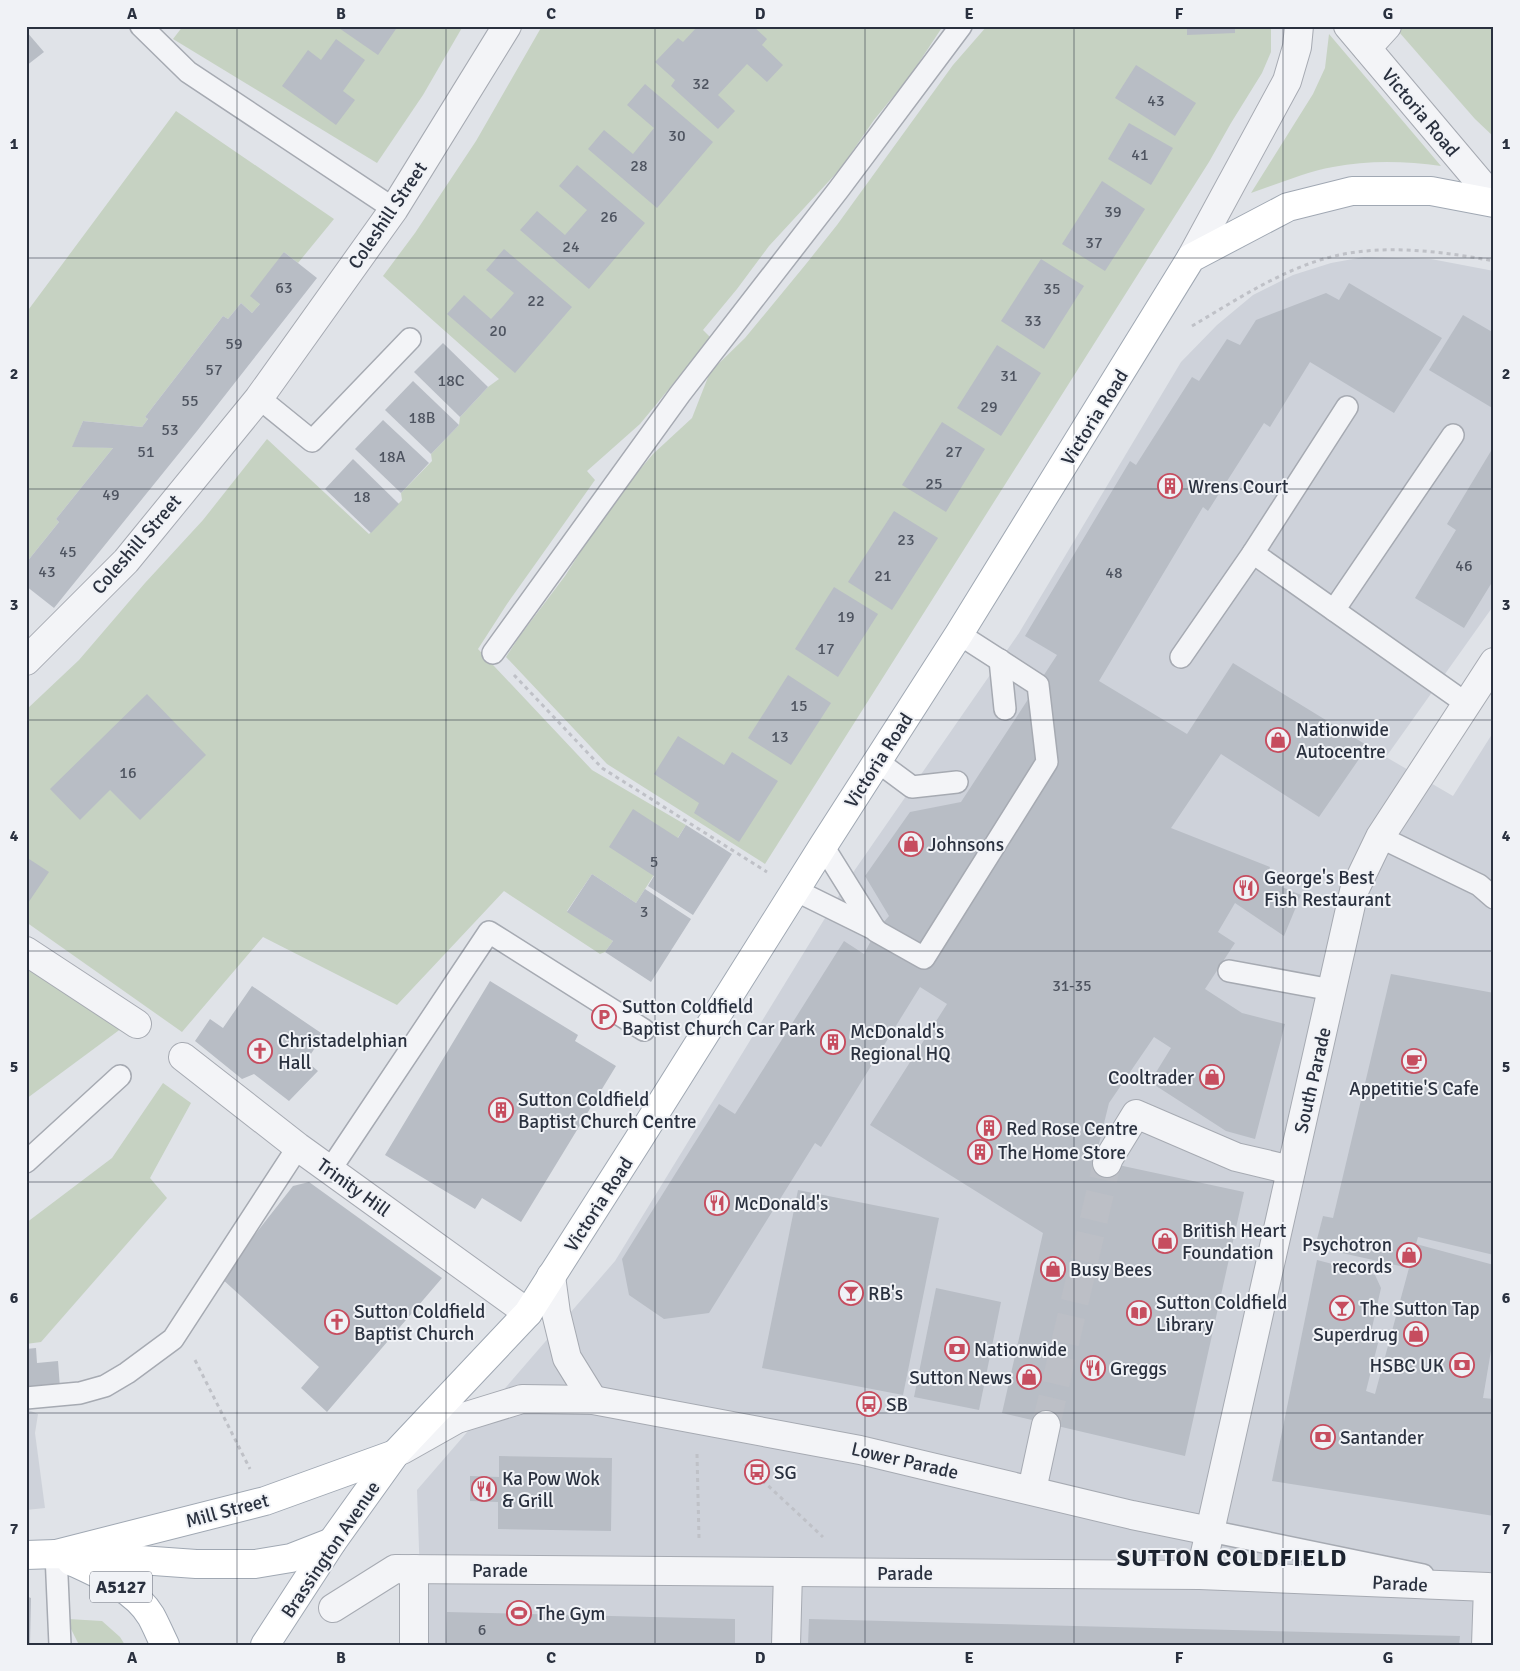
<svg xmlns="http://www.w3.org/2000/svg" width="1520" height="1671" viewBox="0 0 1520 1671" font-family="Signika,sans-serif">
<rect width="100%" height="100%" fill="#e0e3e8"/>
<g fill="#ced2da">
<path d="M1364,257L1431,259L1494,271V605L1386,757L1453,796L1494,731V1645H420L421,1608L417,1490L615,1261L852,874L1019,633L1181,362L1217,325L1253,295L1293,275L1331,263Z"/>
<path d="M26,1409L38,1414L35,1433L45,1508L26,1510Z"/>
</g>
<g fill="#c6d2c2">
<path d="M183,26H463L423,95L377,163L173,39Z"/>
<path d="M542,26H943L910,76L874,120L841,168L769,246L737,289L703,330L711,338L640,424L587,471L595,480L507,604L478,649L592,770L686,825L636,903L592,874L567,911L613,941L605,952L600,954L504,891L397,1005L263,937L182,1032L26,922V710L79,660L145,583L203,520L267,439L369,534L402,500L401,493L432,461L431,454L459,425L460,417L488,387L499,379L383,276L415,233L476,141Z"/>
<path d="M987,26H1271V52L1262,73L1231,123L1209,162L765,864L607,764L506,657L519,637L565,576L593,532L626,486L653,454L692,418L710,372L745,338L806,264L837,225L953,65Z"/>
<path d="M1403,26H1494V137L1475,119L1399,32Z"/>
<path d="M1329,34L1441,166C1405,161 1369,160 1333,167C1305,172 1278,184 1251,193L1313,94L1325,68Z"/>
<path d="M176,111L334,219L298,263L284,252L260,304L252,313L241,303L228,319L223,316L145,417L148,419L142,427L83,421L73,446L113,448L56,519L59,522L26,563V313Z"/>
<path d="M26,966L122,1028L26,1099Z"/>
<path d="M163,1083L191,1103L150,1178L167,1198L41,1342L26,1344V1223L112,1158Z"/>
<path d="M68,1619L102,1621L120,1637L125,1645H79L69,1625Z"/>
</g>
<g fill="#b8bdc5">
<path d="M336,26H398L378,55Z"/>
<path d="M698,26H753L767,39L762,45L783,65L767,82L747,64L718,95L735,111L718,129L671,86L675,80L655,62L678,38L683,42Z"/>
<path d="M1187,26H1235V33L1187,35Z"/>
<path d="M26,31L44,52L26,66Z"/>
<path d="M336,39L365,60L343,91L355,100L336,125L282,86L308,50L321,60Z"/>
<path d="M1136,65L1196,103L1175,136L1115,98Z"/>
<path d="M645,84L713,142L657,208L588,149L604,130L633,154L654,128L627,105Z"/>
<path d="M1129,123L1173,148L1151,185L1108,159Z"/>
<path d="M577,165L645,223L589,289L520,230L537,211L565,235L587,210L559,186Z"/>
<path d="M1102,181L1145,209L1105,271L1062,244Z"/>
<path d="M504,249L572,307L515,373L447,314L464,295L491,319L503,306L514,293L486,270Z"/>
<path d="M284,252L317,278L197,431L54,608L26,586V563L59,522L56,519L113,448L72,447L83,421L142,427L148,419L145,417L223,316L228,319L241,303L252,313L260,304L250,296Z"/>
<path d="M1041,259L1084,286L1044,349L1001,321Z"/>
<path d="M1349,283L1442,338L1394,413L1310,362L1270,427L1264,423L1208,511L1203,507L1099,681L1187,734L1233,663L1368,746L1319,817L1221,754L1171,828L1270,867L1265,880L1301,895L1284,936L1235,903L1218,932L1235,943L1205,989L1242,1013L1285,1024L1255,1139L1226,1131L1150,1082L1171,1048L1154,1037L1109,1103L1095,1160L1244,1192L1185,1456L1002,1413L1043,1233L870,1125L947,1004L920,987L821,1147L815,1143L709,1313L664,1319L629,1295L622,1259L719,1104L735,1114L844,941L864,954L876,931L889,916L865,876L910,812L961,802L1057,655L1025,636L1130,461L1136,465L1192,377L1199,381L1227,339L1240,345L1256,320L1326,293L1339,300Z"/>
<path d="M1463,315L1494,333V409L1429,370Z"/>
<path d="M443,343L488,387L460,417L414,372Z"/>
<path d="M997,345L1041,373L1001,436L957,408Z"/>
<path d="M413,381L459,425L431,454L385,410Z"/>
<path d="M383,420L429,463L401,493L355,449Z"/>
<path d="M942,422L985,449L946,512L902,485Z"/>
<path d="M1494,446V579L1464,628L1415,598L1456,530L1447,524Z"/>
<path d="M353,459L399,504L371,533L325,489Z"/>
<path d="M894,511L938,538L892,610L848,582Z"/>
<path d="M834,587L878,614L838,677L795,649Z"/>
<path d="M788,675L831,703L791,765L748,738Z"/>
<path d="M147,694L206,755L140,820L110,790L80,820L50,789Z"/>
<path d="M678,736L724,765L732,752L778,781L739,842L694,813L699,803L654,774Z"/>
<path d="M633,809L678,838L686,825L732,854L693,915L648,886L654,876L609,847Z"/>
<path d="M26,857L49,872L26,906Z"/>
<path d="M592,874L636,903L645,889L691,919L651,982L605,952L613,941L567,912Z"/>
<path d="M1391,974L1494,993V1255L1418,1237L1416,1244L1494,1265V1333L1483,1398L1494,1399V1516L1272,1481L1317,1260L1375,1275L1381,1288L1369,1341L1378,1343L1366,1391L1375,1394L1409,1268L1315,1247L1323,1216L1333,1218Z"/>
<path d="M490,981L578,1035L575,1041L616,1066L521,1222L482,1198L475,1209L385,1155Z"/>
<path d="M252,986L324,1035L306,1061L318,1071L289,1101L254,1074L242,1079L195,1041L210,1019L223,1028Z"/>
<path d="M309,1182L442,1278L327,1412L301,1388L319,1367L221,1278L293,1186Z"/>
<path d="M798,1190L939,1218L903,1395L762,1368Z"/>
<path d="M936,1288L1001,1302L979,1410L914,1397Z"/>
<path d="M36,1348L37,1363L58,1361L60,1388L26,1391V1349Z"/>
<path d="M499,1456L612,1458L611,1531L498,1529V1502L470,1501V1476L499,1477Z"/>
<path d="M26,1596L31,1598L30,1645H26Z"/>
<path d="M447,1612L735,1619V1645H446Z"/>
<path d="M809,1619L1460,1636L1459,1645H808Z"/>
</g>
<g fill="none" stroke-linecap="round" stroke-linejoin="round">
<path stroke="#bcbfc6" stroke-width="28" stroke-dasharray="28 14" stroke-linecap="butt" d="M1046,1425L1107,1163"/>
<defs>
<g id="service">
<path d="M141,26L188,72L394,209"/>
<path d="M259,398L312,441L410,339"/>
<path d="M1253,553L1467,704"/>
<path d="M1334,610L1453,435"/>
<path d="M493,653L680,394L839,189L961,26"/>
<path d="M1181,657L1253,553L1347,407"/>
<path d="M1000,660L1005,709"/>
<path d="M877,761L912,787L957,782"/>
<path d="M1380,837L1479,885L1494,898"/>
<path d="M823,846L876,931L924,958L1047,762L1038,685L959,634"/>
<path d="M795,890L876,930"/>
<path d="M1229,971L1332,990"/>
<path d="M26,1162L120,1076"/>
<path d="M330,1170L489,932L644,1030"/>
<path d="M26,1398L80,1393L105,1386L127,1373L173,1339L298,1147"/>
<path d="M1210,1531L1423,1575"/>
<path d="M56,1554L60,1645"/>
</g>
<g id="pedestrian">
<path d="M1107,1163L1109,1158L1136,1114L1236,1157L1291,1170"/>
<path d="M1032,1490L1046,1425"/>
<path d="M1200,1575L1210,1531"/>
<path d="M333,1608L395,1569L1200,1575L1488,1587L1486,1645"/>
<path d="M414,1645V1569"/>
<path d="M786,1645L788,1572"/>
</g>
<g id="minor">
<path d="M1367,48L1387,26"/>
<path d="M26,951L137,1024"/>
<path d="M183,1057L298,1147L528,1313"/>
<path d="M551,1276L556,1313L567,1358L593,1400"/>
<path d="M402,1450L457,1419L522,1399L593,1400L860,1450L1132,1515L1210,1531L1354,891L1380,837L1494,662"/>
</g>
<g id="tertiary">
<path d="M1348,26L1494,199"/>
<path d="M1191,258L1287,81L1297,47L1299,26"/>
<path d="M26,661L126,561L259,398L394,209L507,26"/>
</g>
<g id="primary">
<path d="M56,1554L265,1501L395,1454"/>
<path d="M26,1555L56,1554L196,1564H255L291,1558L332,1542"/>
<path d="M71,1561C99,1574 135,1589 151,1616C156,1625 160,1635 165,1645"/>
<path d="M265,1645L332,1542L395,1454L528,1313L637,1142L823,846L959,634L1191,258L1288,207L1352,191H1431L1494,203"/>
</g>
</defs>
<use href="#service" stroke="#a6aab2" stroke-width="24"/>
<use href="#pedestrian" stroke="#a6aab2" stroke-width="30"/>
<use href="#minor" stroke="#a6aab2" stroke-width="30"/>
<use href="#tertiary" stroke="#a6aab2" stroke-width="30"/>
<use href="#primary" stroke="#a0a8b3" stroke-width="30"/>
<g stroke="#bfc1c7" stroke-width="3" stroke-dasharray="4 4" stroke-linecap="butt">
<path d="M1192,326C1243,296 1297,259 1357,252C1400,246 1451,253 1494,261"/>
<path d="M514,675L602,768L767,872"/>
<path d="M195,1360L250,1469"/>
<path d="M697,1454L699,1538"/>
<path d="M745,1464L823,1537"/>
</g>
<use href="#service" stroke="#f3f4f7" stroke-width="21"/>
<use href="#pedestrian" stroke="#f3f4f7" stroke-width="28"/>
<use href="#minor" stroke="#f3f4f7" stroke-width="28"/>
<use href="#tertiary" stroke="#f3f4f7" stroke-width="28"/>
<use href="#primary" stroke="#fff" stroke-width="28"/>
</g>
<path fill="none" stroke="#2a313f" stroke-width="1" stroke-opacity="0.55" d="M237,26V1645M446,26V1645M655,26V1645M865,26V1645M1074,26V1645M1283,26V1645M26,258H1494M26,489H1494M26,720H1494M26,951H1494M26,1182H1494M26,1413H1494"/>
<defs>
<symbol id="building-ring" viewBox="-11 -11 22 22"><circle r="9.5" fill="#f0f2f6" stroke="#c64d5f" stroke-width="1.5"/><path d="M-4-6H4V6H1V3H-1V6H-4ZM-2.5-4.3h1.7v1.8h-1.7ZM.8-4.3h1.7v1.8H.8ZM-2.5-1h1.7V.8h-1.7ZM.8-1h1.7V.8H.8Z" fill="#c64d5f"/></symbol>
<symbol id="shop-ring" viewBox="-11 -11 22 22"><circle r="9.5" fill="#f0f2f6" stroke="#c64d5f" stroke-width="1.5"/><path d="M-5-2.5h2.3a2.7 3.5 0 0 1 5.4 0H5L5.5 6h-11ZM-1.5-2.5h3a1.5 2.3 0 0 0-3 0Z" fill="#c64d5f"/></symbol>
<symbol id="restaurant-ring" viewBox="-11 -11 22 22"><circle r="9.5" fill="#f0f2f6" stroke="#c64d5f" stroke-width="1.5"/><path d="M-5-6h1v4h1v-4h1v4h1v-4h1v5L-1.5 .5V6h-2V.5L-5-1ZM5-6V6H3V1.5H1.5Q1.5-4 5-6Z" fill="#c64d5f"/></symbol>
<symbol id="parking-ring" viewBox="-11 -11 22 22"><circle r="9.5" fill="#f0f2f6" stroke="#c64d5f" stroke-width="1.5"/><path d="M-3.5-5.5H1a3.5 3.5 0 0 1 0 7H-1V5.5H-3.5ZM-1-3.4V-.6H.8a1.4 1.4 0 0 0 0-2.8Z" fill="#c64d5f"/></symbol>
<symbol id="church-ring" viewBox="-11 -11 22 22"><circle r="9.5" fill="#f0f2f6" stroke="#c64d5f" stroke-width="1.5"/><path d="M-1.2-6h2.4v3.5h3.3v2.4h-3.3V6h-2.4V-.1h-3.3v-2.4h3.3Z" fill="#c64d5f"/></symbol>
<symbol id="cafe-ring" viewBox="-11 -11 22 22"><circle r="9.5" fill="#f0f2f6" stroke="#c64d5f" stroke-width="1.5"/><path d="M-5.5-4.5H6V0H3Q3 3.5 0 3.5H-2.5Q-5.5 3.5-5.5 0ZM3-3.2v2h1.7v-2ZM-6 4.5H4V6H-6Z" fill="#c64d5f"/></symbol>
<symbol id="bar-ring" viewBox="-11 -11 22 22"><circle r="9.5" fill="#f0f2f6" stroke="#c64d5f" stroke-width="1.5"/><path d="M-6-5H6L.8 .8V4.5H3.5V6h-7V4.5H-.8V.8Z" fill="#c64d5f"/></symbol>
<symbol id="library-ring" viewBox="-11 -11 22 22"><circle r="9.5" fill="#f0f2f6" stroke="#c64d5f" stroke-width="1.5"/><path d="M-6-4Q-3-5.5-.7-3.5V5Q-3 3-6 4ZM6-4Q3-5.5 .7-3.5V5Q3 3 6 4Z" fill="#c64d5f"/></symbol>
<symbol id="bank-ring" viewBox="-11 -11 22 22"><circle r="9.5" fill="#f0f2f6" stroke="#c64d5f" stroke-width="1.5"/><path d="M-6-4H6V4H-6ZM0-2.3a2.3 2.3 0 1 0 0 4.6a2.3 2.3 0 1 0 0-4.6Z" fill="#c64d5f"/></symbol>
<symbol id="bus-ring" viewBox="-11 -11 22 22"><circle r="9.5" fill="#f0f2f6" stroke="#c64d5f" stroke-width="1.5"/><path d="M-5-6H5V4H4V6H2V4H-2V6H-4V4H-5ZM-3.5-4V0h7V-4ZM-3.5 1.2v1.5H-2V1.2ZM2 1.2v1.5H3.5V1.2Z" fill="#c64d5f"/></symbol>
<symbol id="stadium-ring" viewBox="-11 -11 22 22"><circle r="9.5" fill="#f0f2f6" stroke="#c64d5f" stroke-width="1.5"/><path d="M0-5a6.5 5 0 1 0 0 10a6.5 5 0 1 0 0-10ZM-3.5-1.8h7v3.6h-7Z" fill="#c64d5f"/></symbol>
</defs>
<g fill-rule="evenodd">
<use href="#building-ring" x="1156" y="472" width="28" height="28"/>
<use href="#shop-ring" x="1264" y="726" width="28" height="28"/>
<use href="#shop-ring" x="897" y="830" width="28" height="28"/>
<use href="#restaurant-ring" x="1232" y="874" width="28" height="28"/>
<use href="#parking-ring" x="590" y="1003" width="28" height="28"/>
<use href="#building-ring" x="819" y="1028" width="28" height="28"/>
<use href="#church-ring" x="246" y="1037" width="28" height="28"/>
<use href="#cafe-ring" x="1400" y="1047" width="28" height="28"/>
<use href="#shop-ring" x="1198" y="1063" width="28" height="28"/>
<use href="#building-ring" x="487" y="1096" width="28" height="28"/>
<use href="#building-ring" x="975" y="1114" width="28" height="28"/>
<use href="#building-ring" x="966" y="1138" width="28" height="28"/>
<use href="#restaurant-ring" x="703" y="1189" width="28" height="28"/>
<use href="#shop-ring" x="1151" y="1227" width="28" height="28"/>
<use href="#shop-ring" x="1395" y="1241" width="28" height="28"/>
<use href="#shop-ring" x="1039" y="1255" width="28" height="28"/>
<use href="#bar-ring" x="837" y="1279" width="28" height="28"/>
<use href="#bar-ring" x="1328" y="1294" width="28" height="28"/>
<use href="#library-ring" x="1125" y="1299" width="28" height="28"/>
<use href="#church-ring" x="323" y="1308" width="28" height="28"/>
<use href="#shop-ring" x="1402" y="1320" width="28" height="28"/>
<use href="#bank-ring" x="943" y="1335" width="28" height="28"/>
<use href="#bank-ring" x="1448" y="1351" width="28" height="28"/>
<use href="#restaurant-ring" x="1079" y="1354" width="28" height="28"/>
<use href="#shop-ring" x="1015" y="1363" width="28" height="28"/>
<use href="#bus-ring" x="855" y="1390" width="28" height="28"/>
<use href="#bank-ring" x="1309" y="1423" width="28" height="28"/>
<use href="#bus-ring" x="743" y="1458" width="28" height="28"/>
<use href="#restaurant-ring" x="470" y="1475" width="28" height="28"/>
<use href="#stadium-ring" x="505" y="1599" width="28" height="28"/>
</g>
<g text-anchor="middle" stroke-width="4" stroke-linejoin="round" paint-order="stroke">
<g font-size="16" fill="#4e5460">
<text x="701" y="89">32</text>
<text x="1156" y="106">43</text>
<text x="677" y="141">30</text>
<text x="1140" y="160">41</text>
<text x="639" y="171">28</text>
<text x="1113" y="217">39</text>
<text x="609" y="222">26</text>
<text x="1094" y="248">37</text>
<text x="571" y="252">24</text>
<text x="284" y="293">63</text>
<text x="1052" y="294">35</text>
<text x="536" y="306">22</text>
<text x="1033" y="326">33</text>
<text x="498" y="336">20</text>
<text x="234" y="349">59</text>
<text x="214" y="375">57</text>
<text x="1009" y="381">31</text>
<text x="451" y="386">18C</text>
<text x="190" y="406">55</text>
<text x="989" y="412">29</text>
<text x="422" y="423">18B</text>
<text x="170" y="435">53</text>
<text x="146" y="457">51</text>
<text x="954" y="457">27</text>
<text x="392" y="462">18A</text>
<text x="934" y="489">25</text>
<text x="111" y="500">49</text>
<text x="362" y="502">18</text>
<text x="906" y="545">23</text>
<text x="68" y="557">45</text>
<text x="1464" y="571">46</text>
<text x="47" y="577">43</text>
<text x="1114" y="578">48</text>
<text x="883" y="581">21</text>
<text x="846" y="622">19</text>
<text x="826" y="654">17</text>
<text x="799" y="711">15</text>
<text x="780" y="742">13</text>
<text x="128" y="778">16</text>
<text x="654" y="867">5</text>
<text x="644" y="917">3</text>
<text x="1072" y="991">31-35</text>
<text x="482" y="1635">6</text>
</g>
<rect fill="#f0f2f6" stroke="#656b76" stroke-width="1" x="90" y="1571.5" width="62" height="31" rx="4"/>
<g font-size="18" font-weight="bold" fill="#2a313f">
<text x="121" y="1593">A5127</text>
</g>
<g font-size="19" fill="#2a313f" stroke="#f0f2f6">
<text transform="translate(1421 112) rotate(50)" y="7">Victoria Road</text>
<text transform="translate(387 215) rotate(-56)" y="7">Coleshill Street</text>
<text transform="translate(1094 417) rotate(-58)" y="7">Victoria Road</text>
<text transform="translate(136 544) rotate(-49)" y="7">Coleshill Street</text>
<text transform="translate(878 760) rotate(-57)" y="7">Victoria Road</text>
<text transform="translate(1312 1080) rotate(-77)" y="7">South Parade</text>
<text transform="translate(354 1187) rotate(36)" y="7">Trinity Hill</text>
<text transform="translate(598 1204) rotate(-57)" y="7">Victoria Road</text>
<text transform="translate(905 1460) rotate(13)" y="7">Lower Parade</text>
<text transform="translate(227 1510) rotate(-15)" y="7">Mill Street</text>
<text transform="translate(330 1549) rotate(-56)" y="7">Brassington Avenue</text>
<text x="500" y="1577">Parade</text>
<text x="905" y="1580">Parade</text>
<text transform="translate(1400 1583) rotate(3)" y="7">Parade</text>
</g>
<g font-size="19" fill="#2a313f" stroke="#f0f2f6" text-anchor="start">
<text x="1188" y="493">Wrens Court</text>
<text x="1296" y="736">Nationwide<tspan x="1296" dy="22">Autocentre</tspan></text>
<text x="928" y="851">Johnsons</text>
<text x="1264" y="884">George's Best<tspan x="1264" dy="22">Fish Restaurant</tspan></text>
<text x="622" y="1013">Sutton Coldfield<tspan x="622" dy="22">Baptist Church Car Park</tspan></text>
<text x="850" y="1038">McDonald's<tspan x="850" dy="22">Regional HQ</tspan></text>
<text x="278" y="1047">Christadelphian<tspan x="278" dy="22">Hall</tspan></text>
<text x="1194" y="1084" text-anchor="end">Cooltrader</text>
<text x="1414" y="1095" text-anchor="middle">Appetitie'S Cafe</text>
<text x="518" y="1106">Sutton Coldfield<tspan x="518" dy="22">Baptist Church Centre</tspan></text>
<text x="1006" y="1135">Red Rose Centre</text>
<text x="998" y="1159">The Home Store</text>
<text x="734" y="1210">McDonald's</text>
<text x="1182" y="1237">British Heart<tspan x="1182" dy="22">Foundation</tspan></text>
<text x="1392" y="1251" text-anchor="end">Psychotron<tspan x="1392" dy="22">records</tspan></text>
<text x="1070" y="1276">Busy Bees</text>
<text x="868" y="1300">RB's</text>
<text x="1156" y="1309">Sutton Coldfield<tspan x="1156" dy="22">Library</tspan></text>
<text x="1360" y="1315">The Sutton Tap</text>
<text x="354" y="1318">Sutton Coldfield<tspan x="354" dy="22">Baptist Church</tspan></text>
<text x="1398" y="1341" text-anchor="end">Superdrug</text>
<text x="974" y="1356">Nationwide</text>
<text x="1444" y="1372" text-anchor="end">HSBC UK</text>
<text x="1110" y="1375">Greggs</text>
<text x="1012" y="1384" text-anchor="end">Sutton News</text>
<text x="886" y="1411">SB</text>
<text x="1340" y="1444">Santander</text>
<text x="774" y="1479">SG</text>
<text x="502" y="1485">Ka Pow Wok<tspan x="502" dy="22">&amp; Grill</tspan></text>
<text x="536" y="1620">The Gym</text>
</g>
<g font-size="24" font-weight="bold" letter-spacing="1" fill="#1c232f" stroke="#f0f2f6">
<text x="1232" y="1566">SUTTON COLDFIELD</text>
</g>
</g>
<rect width="1520" height="1671" fill="none" stroke="#f0f2f6" stroke-width="55"/>
<rect x="28" y="28" width="1464" height="1616" fill="none" stroke="#2a313f" stroke-width="2"/>
<g font-size="16" text-anchor="middle" font-weight="bold" fill="#2a313f">
<text x="132" y="19">A</text>
<text x="341" y="19">B</text>
<text x="551" y="19">C</text>
<text x="760" y="19">D</text>
<text x="969" y="19">E</text>
<text x="1179" y="19">F</text>
<text x="1388" y="19">G</text>
<text x="14" y="149">1</text>
<text x="1506" y="149">1</text>
<text x="14" y="379">2</text>
<text x="1506" y="379">2</text>
<text x="14" y="610">3</text>
<text x="1506" y="610">3</text>
<text x="14" y="841">4</text>
<text x="1506" y="841">4</text>
<text x="14" y="1072">5</text>
<text x="1506" y="1072">5</text>
<text x="14" y="1303">6</text>
<text x="1506" y="1303">6</text>
<text x="14" y="1534">7</text>
<text x="1506" y="1534">7</text>
<text x="132" y="1663">A</text>
<text x="341" y="1663">B</text>
<text x="551" y="1663">C</text>
<text x="760" y="1663">D</text>
<text x="969" y="1663">E</text>
<text x="1179" y="1663">F</text>
<text x="1388" y="1663">G</text>
</g>
</svg>
